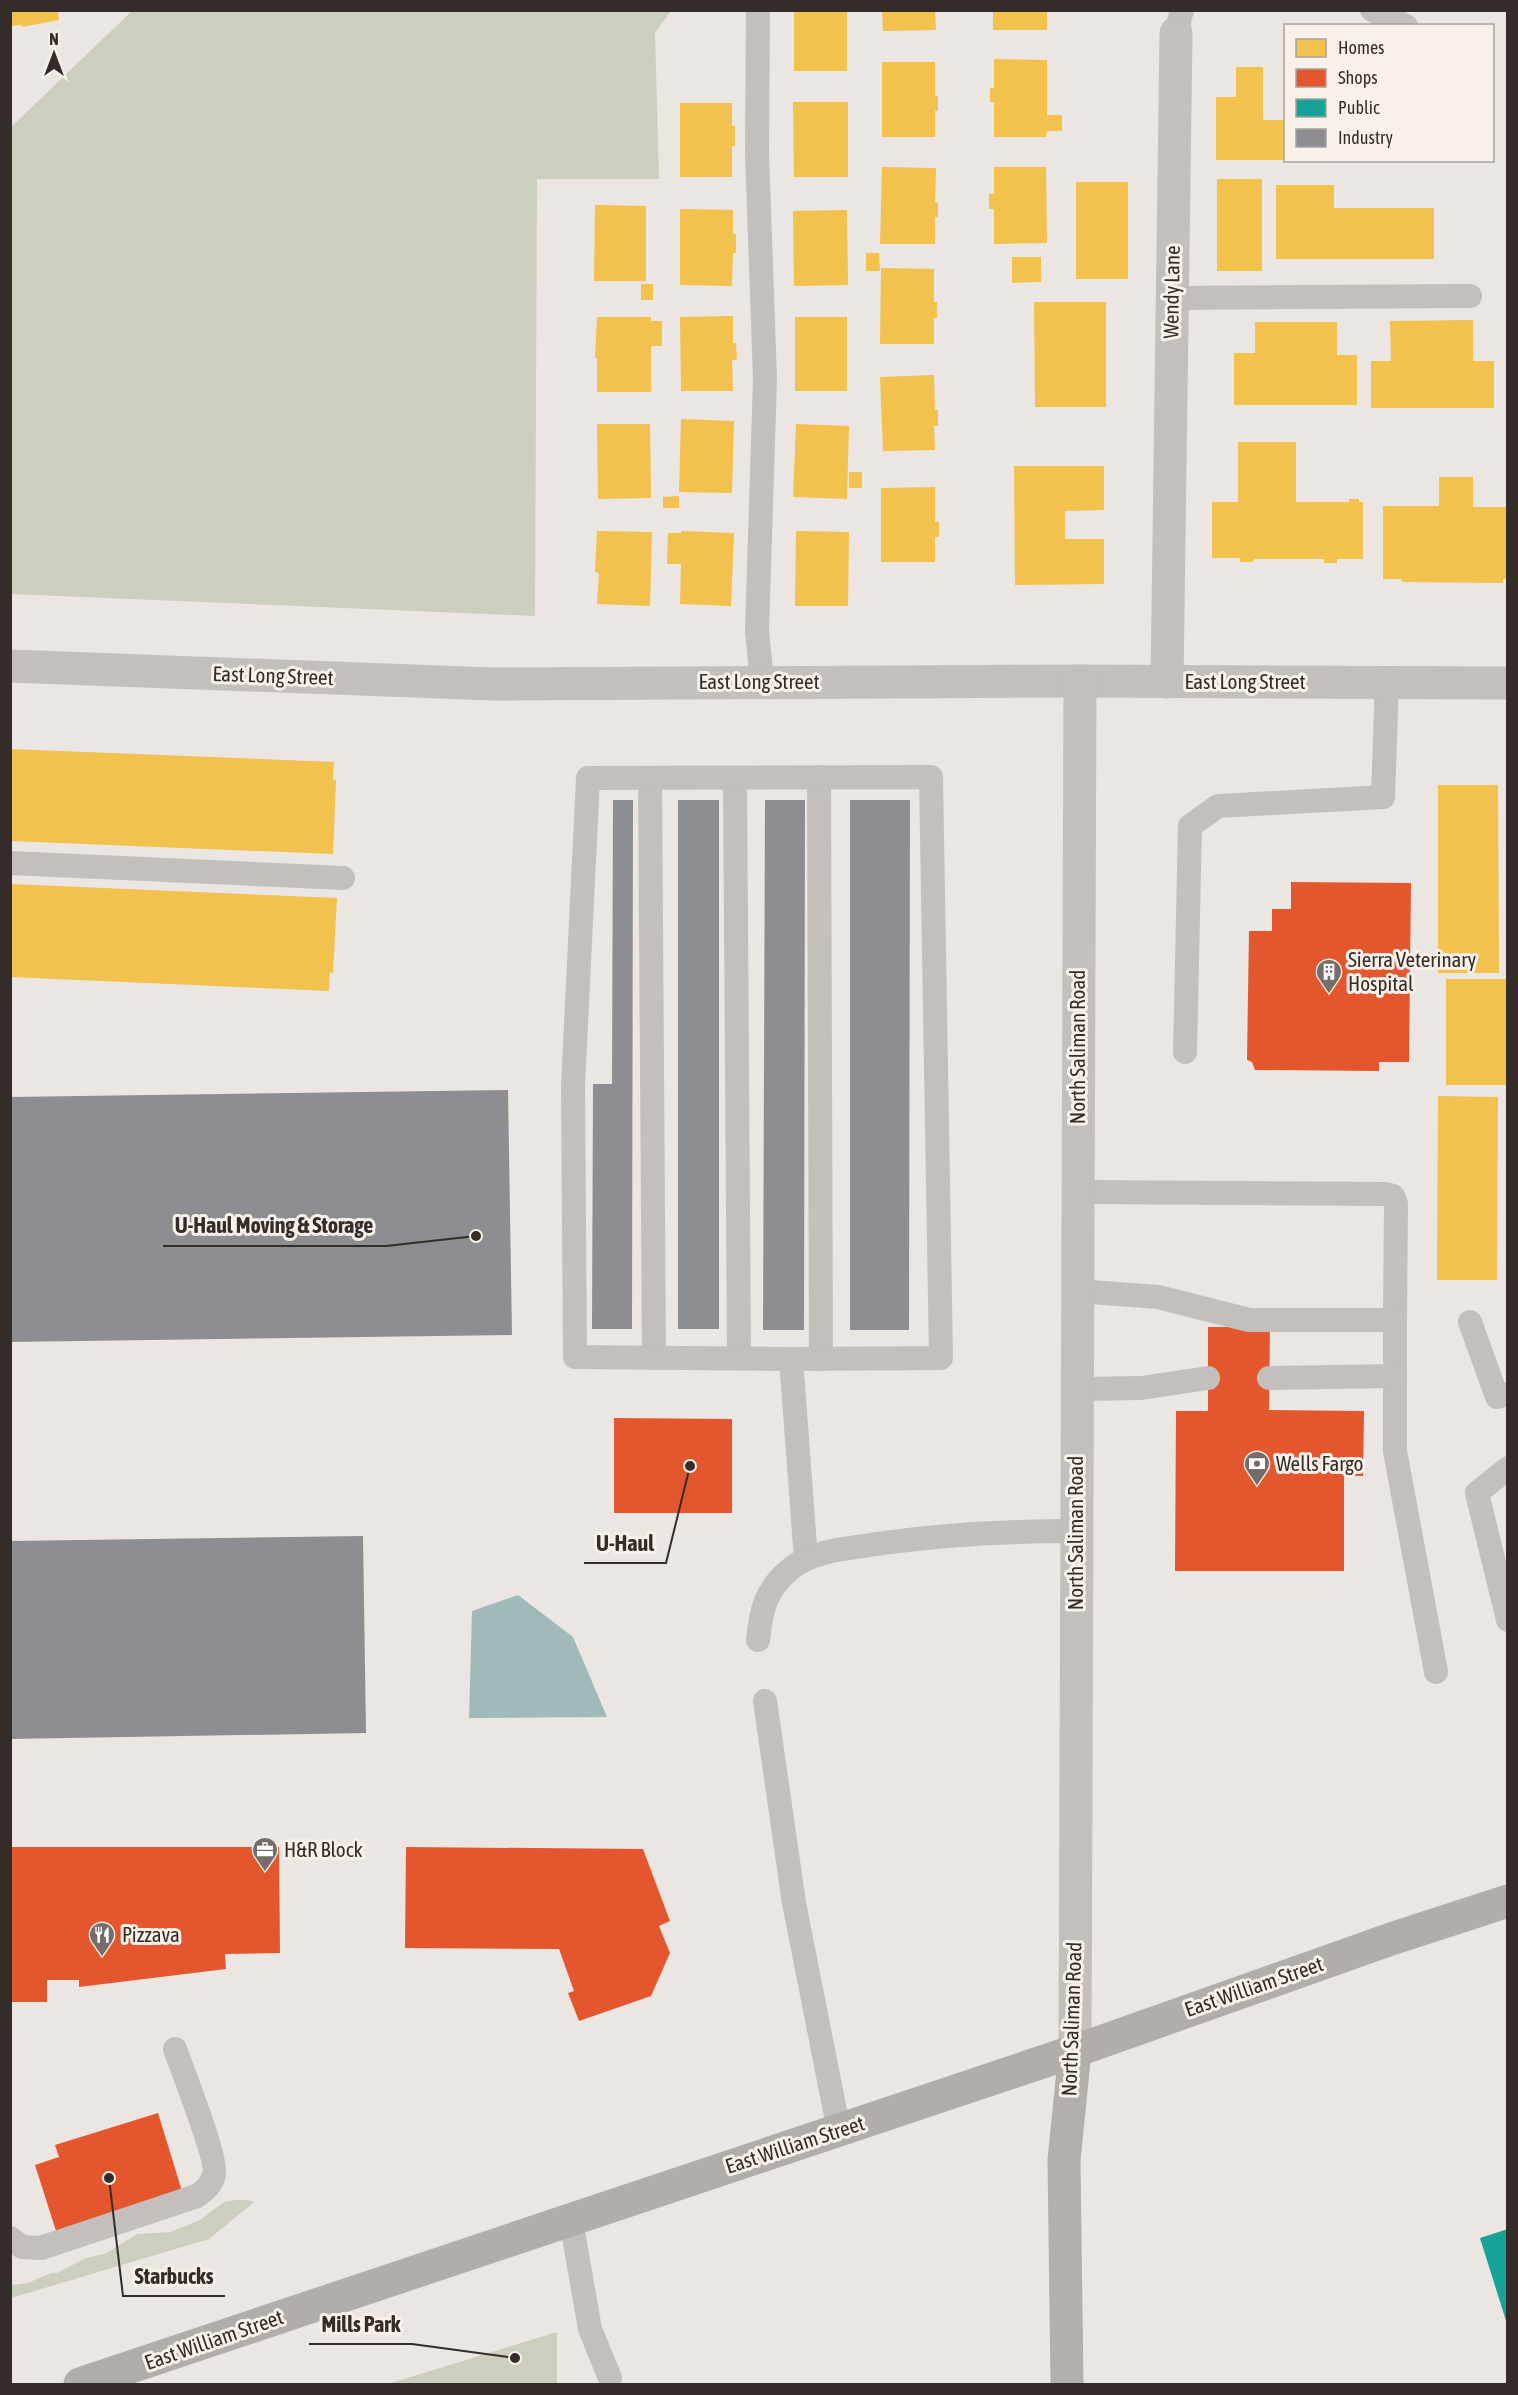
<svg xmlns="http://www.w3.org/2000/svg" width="1518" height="2395" viewBox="0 0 1518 2395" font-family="'Asap Condensed',sans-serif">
<rect width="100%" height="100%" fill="#ebe6e1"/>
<g fill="#cccfbd">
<path d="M132,11H671L655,33L659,179H537L535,616L11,594V127Z"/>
<path d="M236,2200H247L254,2202L209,2239L11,2298V2285L28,2283L51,2273H57L86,2258L107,2253L137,2234L171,2232L200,2220L224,2202Z"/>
<path d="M557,2332V2384H388Z"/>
</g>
<path fill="#a0bab9" d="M518,1595L573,1637L607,1717L469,1718L472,1611Z"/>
<g fill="#f2c14e">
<path d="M10,10H58L59,20L22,27V25L10,26Z"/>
<rect x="794" y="10" width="53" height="61"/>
<path d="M882,10H935L936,30L883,31Z"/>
<rect x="993" y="10" width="54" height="20"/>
<path d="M994,59L1047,60V115H1062V131H1047L1046,137H994V102H990V88H994Z"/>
<path d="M882,62H935V96H938V111H935V137H882Z"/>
<path d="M1236,67H1263V120H1286V160H1216V97H1236Z"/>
<path d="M793,102H848V177H794Z"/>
<path d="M680,103H732V126H735V146H732V177H680Z"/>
<path d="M882,167L936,168L935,202L938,203V217H935V244H880Z"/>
<path d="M994,167H1046L1047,243L994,244V209H989V194H994Z"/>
<rect x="1217" y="179" width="45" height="92"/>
<rect x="1076" y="182" width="52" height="97"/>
<path d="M1276,185H1334V208H1434V259H1276Z"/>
<path d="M595,205L646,206V281H594Z"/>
<path d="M680,209L733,210V234H736V253H733L732,286L680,285Z"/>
<path d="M847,210L848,285L794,286L793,211Z"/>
<path d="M866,253H879L880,271H866Z"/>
<path d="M1012,257H1041V282L1012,283Z"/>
<path d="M881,268L934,269V302H937V318H934V344H880Z"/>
<rect x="641" y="284" width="12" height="16"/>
<path d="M1034,302H1106V407H1035Z"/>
<path d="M733,316V343H736L737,360H732L733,391H681L680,317Z"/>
<path d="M597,317H651V321H662V346H651V392H597V358H595Z"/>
<rect x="795" y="317" width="52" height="74"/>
<path d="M1473,320V361H1494V408H1371V361H1391L1390,321Z"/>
<path d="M1255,322H1337V355H1357V405H1234V353H1255Z"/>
<path d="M934,375L935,410H938V426H934L935,450L883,451L880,377Z"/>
<path d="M681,419L734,421L732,493L679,492Z"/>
<path d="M597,424H650L651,498L598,499Z"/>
<path d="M796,424L849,426L847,499L793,497Z"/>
<path d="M1238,442H1296V502H1349V499H1359V502H1363V559H1337V563H1324V559H1254L1253,562H1240V558H1212V502H1238Z"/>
<path d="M1014,466H1104V510L1065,511V539H1104V584L1015,585Z"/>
<rect x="849" y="472" width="13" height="16"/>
<path d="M1439,477H1473V507H1508V579H1503V583L1402,582V579H1383V506H1439Z"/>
<path d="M935,487V522H939V537H935V562H881V488Z"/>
<path d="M679,496V508H663V497Z"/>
<path d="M597,531L652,532L650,606L597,604L599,573L595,572Z"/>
<path d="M681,531L734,533L731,606L680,604L681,564H667L668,533H681Z"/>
<path d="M796,531L849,532L848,606H795Z"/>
<path d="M10,749L334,762L333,780H336L333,854L10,841Z"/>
<path d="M1438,785H1498L1499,973H1438Z"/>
<path d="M10,884L337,898L333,973L330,972L329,991L10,977Z"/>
<rect x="1446" y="979" width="62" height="106"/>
<path d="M1438,1096L1498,1097L1497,1280H1437Z"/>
</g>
<g fill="#e4572e">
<path d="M1291,882L1411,883L1409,1062H1379V1071L1255,1070L1252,1062L1247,1060L1249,931H1272V909H1291Z"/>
<path d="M1208,1327H1270L1269,1410L1364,1411L1363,1476H1344V1571H1175L1176,1411H1208Z"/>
<path d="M614,1418L732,1419V1513H614Z"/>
<path d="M10,1847H279L280,1953L225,1954L226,1969L79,1987V1980H47V2002H10Z"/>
<path d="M406,1847L643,1849L670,1921L659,1926L670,1953L651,1996L579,2021L568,1993L574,1991L559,1949L405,1948Z"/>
<path d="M158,2113L182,2191L56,2231L35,2165L59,2157L55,2145Z"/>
</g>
<path fill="#17a398" d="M1508,2229V2324H1507L1480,2238Z"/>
<g fill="#8d8d92">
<path d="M613,800H633L632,1329H592L593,1084H612Z"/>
<rect x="678" y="800" width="41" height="529"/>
<path d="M765,800H805L804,1330H763Z"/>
<path d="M850,800H910L909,1330H850Z"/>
<path d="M508,1090L512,1335L10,1342V1097Z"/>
<path d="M363,1536L366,1733L10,1739V1541Z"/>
</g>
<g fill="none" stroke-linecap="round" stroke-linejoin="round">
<g stroke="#c4bfba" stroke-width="24">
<path d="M758,10L757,153L765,379L757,631L762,682"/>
<path d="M1372,10L1406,26"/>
<path d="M1176,33L1182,10"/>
<path d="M1172,298L1470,296"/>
<path d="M819,777L821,1359"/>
<path d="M650,778L654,1358"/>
<path d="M735,778L739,1358"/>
<path d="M10,863L343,878"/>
<path d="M1185,1052L1190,826L1218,806L1383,797L1387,682"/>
<path d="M1078,1192L1386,1194L1393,1196L1396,1204L1395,1320"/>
<path d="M1077,1291L1158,1297L1249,1320H1395V1451L1436,1672"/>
<path d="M1470,1322L1497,1397L1508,1394"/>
<path d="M791,1359L575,1357L573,1086L588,778L931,777L941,1358L791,1359L806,1559"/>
<path d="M1269,1378L1395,1376"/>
<path d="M1077,1389L1141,1388L1208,1378"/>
<path d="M1508,1468L1477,1493L1508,1620"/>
<path d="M758,1640C761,1611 765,1591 788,1571C812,1549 853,1548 884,1543C948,1534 1011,1531 1076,1531"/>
<path d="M765,1701L794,1903L839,2131"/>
<path d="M571,2220L590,2329L610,2378"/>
<path d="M10,2238L22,2247L41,2248L197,2196C205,2190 212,2185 214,2174C218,2160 182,2069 175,2049"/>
</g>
<path stroke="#c4bfba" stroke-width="33" d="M1167,682L1176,33"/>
<g stroke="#c4bfba" stroke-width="33">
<path d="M10,666L493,684L1080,681L1508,683"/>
<path d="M1075,2051L1080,681"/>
</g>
<path stroke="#b4afab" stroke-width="33" d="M1067,2384L1064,2160L1075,2051"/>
<path stroke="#b3ada9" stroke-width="33" d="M80,2384L1075,2051L1391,1939L1508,1901"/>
</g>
<defs>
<symbol id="building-pin" viewBox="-11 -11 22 30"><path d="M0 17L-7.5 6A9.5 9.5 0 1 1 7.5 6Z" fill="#746d69" stroke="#f7f1e9"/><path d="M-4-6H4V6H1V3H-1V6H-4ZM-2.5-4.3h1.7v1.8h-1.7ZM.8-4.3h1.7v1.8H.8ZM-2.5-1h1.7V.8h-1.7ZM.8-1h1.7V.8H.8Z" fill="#fff"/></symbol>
<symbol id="bank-pin" viewBox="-11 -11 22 30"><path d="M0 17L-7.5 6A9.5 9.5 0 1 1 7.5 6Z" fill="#746d69" stroke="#f7f1e9"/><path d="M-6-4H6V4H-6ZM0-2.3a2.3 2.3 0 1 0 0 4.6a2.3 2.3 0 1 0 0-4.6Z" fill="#fff"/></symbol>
<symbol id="office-pin" viewBox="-11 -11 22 30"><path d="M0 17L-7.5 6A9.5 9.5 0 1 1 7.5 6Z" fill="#746d69" stroke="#f7f1e9"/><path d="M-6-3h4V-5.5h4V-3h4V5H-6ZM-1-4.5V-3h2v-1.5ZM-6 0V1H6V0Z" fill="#fff"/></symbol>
<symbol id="restaurant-pin" viewBox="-11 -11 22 30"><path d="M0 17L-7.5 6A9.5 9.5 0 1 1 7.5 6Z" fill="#746d69" stroke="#f7f1e9"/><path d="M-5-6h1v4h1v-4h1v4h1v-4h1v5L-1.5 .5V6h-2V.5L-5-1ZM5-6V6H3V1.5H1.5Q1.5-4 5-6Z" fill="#fff"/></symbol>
</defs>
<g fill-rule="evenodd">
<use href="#building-pin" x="1314" y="957" width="30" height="40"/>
<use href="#bank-pin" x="1242" y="1449" width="30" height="40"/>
<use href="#office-pin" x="250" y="1835" width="30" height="40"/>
<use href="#restaurant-pin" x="87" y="1920" width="30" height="40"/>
</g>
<g text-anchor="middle" stroke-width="6" stroke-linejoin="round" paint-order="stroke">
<g font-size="21" fill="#342c29" stroke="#f7f1e9">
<text transform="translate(1172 292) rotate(-89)" y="7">Wendy Lane</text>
<text transform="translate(273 676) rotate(2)" y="7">East Long Street</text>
<text x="759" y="689">East Long Street</text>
<text x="1245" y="689">East Long Street</text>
<text transform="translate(1078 1047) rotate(-90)" y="7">North Saliman Road</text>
<text transform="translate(1076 1533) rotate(-90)" y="7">North Saliman Road</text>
<text transform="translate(1254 1987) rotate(-19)" y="7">East William Street</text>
<text transform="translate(1072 2019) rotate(-88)" y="7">North Saliman Road</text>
<text transform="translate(795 2145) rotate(-18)" y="7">East William Street</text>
<text transform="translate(214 2340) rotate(-19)" y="7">East William Street</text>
</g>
<g font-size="21" fill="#342c29" stroke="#f7f1e9" text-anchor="start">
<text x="1348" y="967">Sierra Veterinary<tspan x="1348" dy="24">Hospital</tspan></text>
<text x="1276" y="1471">Wells Fargo</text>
<text x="284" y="1857">H&amp;R Block</text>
<text x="122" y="1942">Pizzava</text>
</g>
</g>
<path fill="none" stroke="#342c29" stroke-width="2" d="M476 1236L386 1246H163M690 1466L666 1563H584M109 2178L123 2296H225M515 2358L412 2344H309"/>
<g fill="#342c29" stroke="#f7f1e9" stroke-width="2">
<circle cx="476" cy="1236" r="6"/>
<circle cx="690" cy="1466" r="6"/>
<circle cx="109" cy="2178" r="6"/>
<circle cx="515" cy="2358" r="6"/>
</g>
<g font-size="22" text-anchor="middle" font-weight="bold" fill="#342c29" stroke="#f7f1e9" stroke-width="6" stroke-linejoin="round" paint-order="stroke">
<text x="274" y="1233">U-Haul Moving &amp; Storage</text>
<text x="625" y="1551">U-Haul</text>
<text x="174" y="2284">Starbucks</text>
<text x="361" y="2332">Mills Park</text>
</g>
<rect width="1518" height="2395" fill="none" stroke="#342c29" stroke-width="24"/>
<rect x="1284" y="24" width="210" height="138" fill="#f7f1e9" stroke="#a9a29c" stroke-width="1.5"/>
<rect x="1296" y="39" width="30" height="18" fill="#f2c14e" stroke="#a9a29c" stroke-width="1.5"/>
<text x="1338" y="54" font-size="18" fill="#342c29">Homes</text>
<rect x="1296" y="69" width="30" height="18" fill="#e4572e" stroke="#a9a29c" stroke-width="1.5"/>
<text x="1338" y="84" font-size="18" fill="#342c29">Shops</text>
<rect x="1296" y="99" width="30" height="18" fill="#17a398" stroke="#a9a29c" stroke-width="1.5"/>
<text x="1338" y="114" font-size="18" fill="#342c29">Public</text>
<rect x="1296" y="129" width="30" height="18" fill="#8d8d92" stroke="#a9a29c" stroke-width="1.5"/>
<text x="1338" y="144" font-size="18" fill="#342c29">Industry</text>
<g transform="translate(54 54)" stroke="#f7f1e9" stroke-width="4.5" paint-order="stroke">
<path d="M0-4.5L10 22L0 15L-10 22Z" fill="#342c29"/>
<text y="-9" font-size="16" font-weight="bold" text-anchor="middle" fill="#342c29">N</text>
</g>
</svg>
